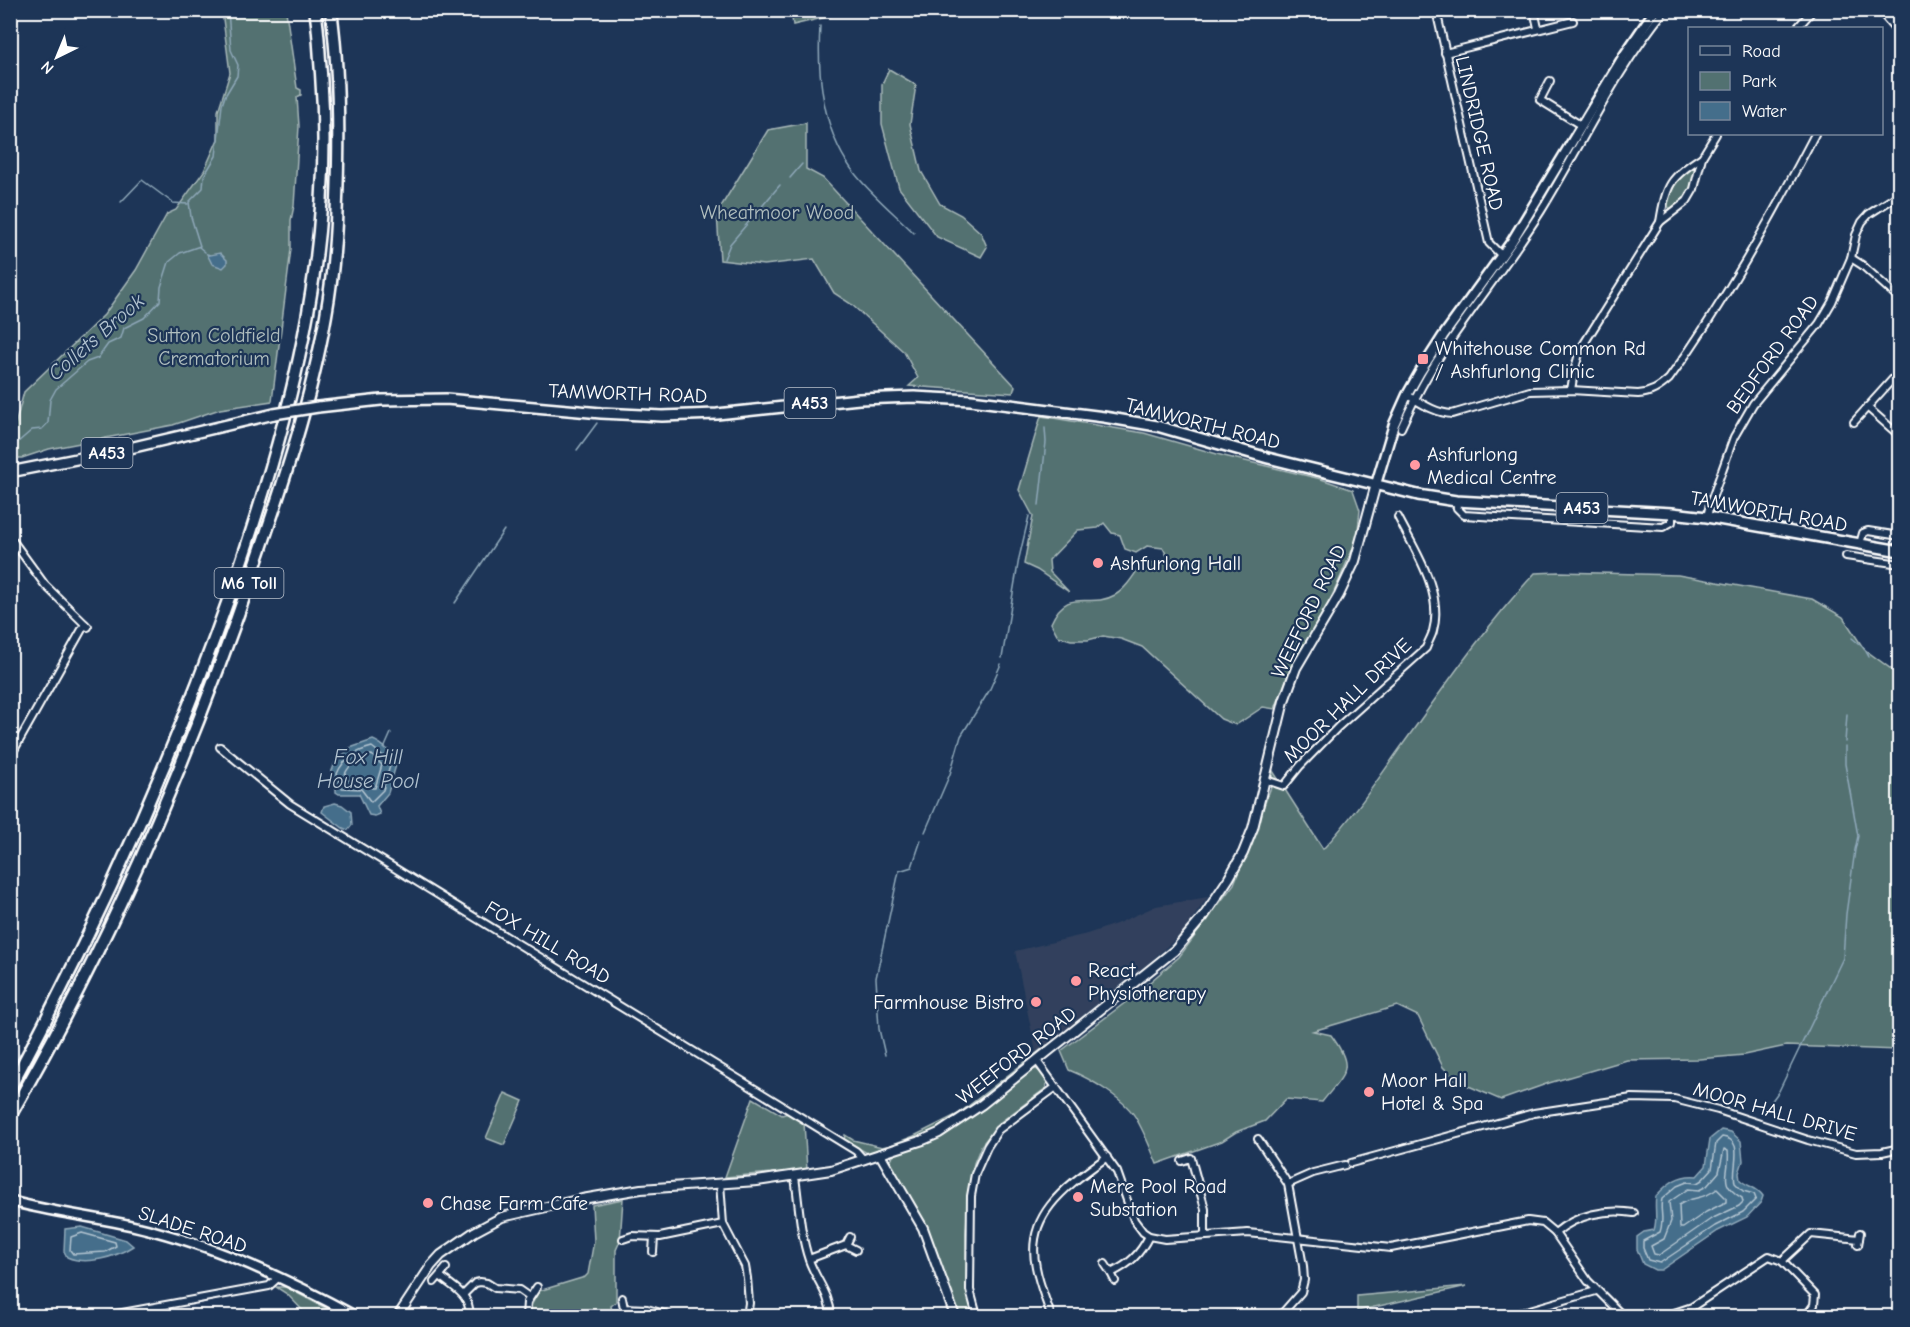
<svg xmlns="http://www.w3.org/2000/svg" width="1910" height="1327" viewBox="0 0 1910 1327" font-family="'Comic Neue',sans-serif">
<rect width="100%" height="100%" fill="#1d3557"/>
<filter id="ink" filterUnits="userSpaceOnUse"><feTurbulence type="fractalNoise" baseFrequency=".0167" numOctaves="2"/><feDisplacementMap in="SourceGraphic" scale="12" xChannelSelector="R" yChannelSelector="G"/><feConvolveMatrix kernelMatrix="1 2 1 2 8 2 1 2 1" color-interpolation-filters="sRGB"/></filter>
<g filter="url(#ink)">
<path fill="#31415d" d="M1208,897L1182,933L1152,960L1036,1053L1015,951L1087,934L1116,924L1156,906Z"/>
<g fill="#527171" stroke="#a8b8b8" stroke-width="1.5">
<path d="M222,11H286L297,88L301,90V95L297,97L299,126L294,206L291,220V249L272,401L220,409L173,425L49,449L22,458H11V440L24,392L104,315L136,270L167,214L176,210L204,171L218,139V111L230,73Z"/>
<path d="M791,11V10L842,11L831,16L793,25Z"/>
<path d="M889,69L916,85L910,124L921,171L940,204L961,215L981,233L987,247L981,257L937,237L899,188L882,124V84Z"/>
<path d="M806,123V169L823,178L1015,386L1013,393L909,386L918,378L904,352L851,304L834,293L814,259L764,265L720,260L717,213L768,130Z"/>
<path d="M1691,167L1697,170C1697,188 1685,200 1672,209L1669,208C1661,193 1680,176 1691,167Z"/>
<path d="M1041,416L1144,433L1224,456L1321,479L1353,490L1360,510L1357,539L1330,601L1291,667L1275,709L1263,707L1236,725L1221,719L1142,647L1121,639L1103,636L1088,640H1071L1058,636L1051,623C1068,585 1089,610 1115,595C1127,588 1135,573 1143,562L1161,564L1169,560L1163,548L1147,546L1136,553L1125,549L1120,535L1112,533L1104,523L1098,528L1078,530L1049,560L1050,572L1069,592L1037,570L1024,564L1033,516L1019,490Z"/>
<path d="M1559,572L1678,575L1812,599L1843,617L1864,649L1899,675V1050L1786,1046L1744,1055L1699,1059L1627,1060L1549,1083L1501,1100L1457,1081L1443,1067L1418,1016L1397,1006L1313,1031L1331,1035C1356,1069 1345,1073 1322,1102L1286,1099L1265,1121L1236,1132L1222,1141L1157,1164C1151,1149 1145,1134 1137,1120C1127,1100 1089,1078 1069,1070L1061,1051L1130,999L1179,957L1234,884L1271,787L1273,771L1323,849C1351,819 1374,785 1398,751C1442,690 1484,628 1535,573Z"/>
<path d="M1047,1045L1048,1046L948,1124L930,1134L869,1154L844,1140L845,1135L853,1140L882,1147L891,1145L914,1136L958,1114Z"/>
<path d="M1036,1069L1042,1072L1047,1080L1046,1088L998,1124L981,1146L974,1163L968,1196L966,1233L967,1288L974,1316H959L931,1239L890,1165L891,1159L895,1154L948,1132L969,1118L1029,1071Z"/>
<path d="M505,1093L523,1101L504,1145L486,1138Z"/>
<path d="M753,1098L782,1115L788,1113L804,1123L807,1170L725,1177Z"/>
<path d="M623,1199L620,1241L616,1250V1302L611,1306L613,1316H530L531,1306L539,1291L585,1277L588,1274L594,1241L592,1205Z"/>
<path d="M1467,1286L1357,1311V1296Z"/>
<path d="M276,1287H286L340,1316H308L287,1294Z"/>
</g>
<g fill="#446e8b" stroke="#8fa8b9" stroke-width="1.5">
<path d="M220,253L227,260V264L223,268L212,264L207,254L210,255Z"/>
<path d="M373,740C382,743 390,753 398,758L388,793L377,806L380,814L375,816L369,815L359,794H339L336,792V785L332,778L331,773L335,763L350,748Z"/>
<path d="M335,803L342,805L351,812L352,825L348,830L343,828L322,812L324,806Z"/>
<path d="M1721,1130L1731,1132L1741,1141L1743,1161L1739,1173L1740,1180C1748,1187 1757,1187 1763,1196L1761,1202L1747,1217L1718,1231L1661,1270H1655L1643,1264L1637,1249V1237L1644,1232L1654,1230C1658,1218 1654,1208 1656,1196C1668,1183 1679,1174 1697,1176L1706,1166L1710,1139Z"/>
<path d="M82,1227L126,1240L133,1246C116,1257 86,1266 67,1257L64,1251L65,1229Z"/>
</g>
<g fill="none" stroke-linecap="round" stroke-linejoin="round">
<g stroke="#b4c5d1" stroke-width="1.5">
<path d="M372,747L391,762L383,790L371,802L361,789L342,788L337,774C343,758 356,751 372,747Z"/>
<path d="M372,755L382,765L375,788H372L363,782L348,780L345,774C350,763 361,756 372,755Z"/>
<path d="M1722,1137C1746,1139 1731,1168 1735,1183L1743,1191L1754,1194L1756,1199L1743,1212L1715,1226L1660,1263L1648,1260L1643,1248V1241L1660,1232C1665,1217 1659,1211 1662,1199L1677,1186L1687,1182L1697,1183L1702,1180L1712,1169L1716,1143Z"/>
<path d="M1724,1149L1728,1151C1731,1173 1716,1183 1742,1198L1743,1202L1739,1206L1711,1219L1659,1255L1654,1254L1651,1246L1664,1239L1671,1221L1669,1202L1688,1189L1699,1190L1707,1186L1719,1172Z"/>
<path d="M1717,1189L1726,1198V1202L1706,1212L1683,1228H1680L1679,1205C1693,1195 1702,1201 1717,1189Z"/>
<path d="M82,1233L115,1242L116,1246L105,1252L73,1254L70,1250L71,1237Z"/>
</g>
<g stroke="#8fa8b9" stroke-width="1.5">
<path d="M821,16V10"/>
<path d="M820,26C817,76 823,134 856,175C873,196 895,214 914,233"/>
<path d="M790,178L802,164"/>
<path d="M121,202L142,180L173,203L188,204"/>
<path d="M199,247L205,252"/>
<path d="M724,259L730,244L780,185"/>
<path d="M10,449L32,430L42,429L48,423L50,400L56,389L87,362L98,358L108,344L121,338L124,328L144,318L160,301L161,287L169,262L180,253L200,246L191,217L189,202L203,188L204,176L216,156L222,105L225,96L237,76L238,65L231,50L228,10"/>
<path d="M577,450L597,423"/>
<path d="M1039,505L1046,442L1045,428"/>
<path d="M455,603L504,530"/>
<path d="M1852,638L1864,648L1869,657"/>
<path d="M1002,658L1019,558L1029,516"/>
<path d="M1845,742L1847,714"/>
<path d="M384,749L391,733"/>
<path d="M925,832L950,774L961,736L989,691L1001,664"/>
<path d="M885,1055L879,1029L876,978L899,871L912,867L921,840"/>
<path d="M1763,1113L1779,1091L1843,958L1846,914L1855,850L1858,836L1845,764V746"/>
</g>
<defs>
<g id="minor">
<path d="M1436,10L1489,243L1502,256"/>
<path d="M1534,10L1538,28"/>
<path d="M1879,10L1900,34"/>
<path d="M1797,28L1813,10"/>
<path d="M1445,53L1573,21"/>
<path d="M1550,81L1540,100L1582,126"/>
<path d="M1660,222C1666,185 1670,177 1702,157"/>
<path d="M1851,258L1862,265L1900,299"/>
<path d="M1571,390L1574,372L1580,350L1660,222L1687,201L1694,189L1702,157L1716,134"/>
<path d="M1407,395C1421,403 1435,413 1452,414L1530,391L1571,390L1638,394C1651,393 1659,388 1669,379C1725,302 1771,218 1815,134"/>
<path d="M1867,407L1900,436"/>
<path d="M1854,422L1900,371"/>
<path d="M1401,428C1413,402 1426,376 1442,353C1474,305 1510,260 1541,211C1582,145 1615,71 1665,10"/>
<path d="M1456,501L1457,508L1464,515L1663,527L1672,522V513"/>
<path d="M1707,517L1710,504L1734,437L1753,404L1819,324L1832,302L1851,258L1856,235L1862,222L1869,214L1900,194"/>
<path d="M10,537L45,585L88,627"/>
<path d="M1860,544L1863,533L1868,531L1900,536"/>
<path d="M1846,556L1900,564"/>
<path d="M220,747L290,804L856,1151L864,1160"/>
<path d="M10,757L85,624"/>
<path d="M1266,780L1284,786L1300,766L1338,727L1426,648C1428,642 1432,636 1433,631C1444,592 1414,549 1398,517"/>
<path d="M1037,1061L1117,1172L1134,1220L1143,1232L1149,1236L1165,1239L1248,1233L1391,1248L1528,1221L1543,1223L1555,1233L1588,1281L1623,1316"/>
<path d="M1258,1139L1288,1184L1303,1266L1304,1280L1301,1292L1280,1316"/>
<path d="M1182,1161L1191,1158L1205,1209V1235"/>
<path d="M1351,1163L1534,1113L1632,1098L1674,1099L1718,1110L1808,1140L1856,1153L1882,1152L1900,1148"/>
<path d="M795,1177C799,1204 800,1234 809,1260C816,1280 830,1294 831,1316"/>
<path d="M720,1183L723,1224L745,1266L747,1278L749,1303L747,1316"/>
<path d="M1288,1184L1313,1173L1345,1165"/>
<path d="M1555,1233C1576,1215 1607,1208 1634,1213"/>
<path d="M850,1237L846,1245L856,1250"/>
<path d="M623,1239L632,1236L660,1237L723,1224"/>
<path d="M1858,1245L1860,1233"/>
<path d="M653,1252L654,1237"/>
<path d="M809,1259L846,1245"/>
<path d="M1782,1261L1811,1234L1859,1239"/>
<path d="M1105,1264L1111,1273"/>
<path d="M440,1276C456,1290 469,1293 470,1316"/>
<path d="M1115,1281L1111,1273C1130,1264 1140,1254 1149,1236"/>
<path d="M434,1282L446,1268"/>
<path d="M464,1294L475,1283L480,1282L487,1283L495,1288L519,1290L529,1297"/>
<path d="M622,1298L624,1308L647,1309L671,1316"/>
<path d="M106,1316L269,1286L279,1277"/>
<path d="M526,1316L527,1302L537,1287"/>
<path d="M977,1316L970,1290L971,1196L975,1174L987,1147L998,1130L1056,1087"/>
<path d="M1051,1316C1046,1300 1039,1284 1036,1267C1024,1213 1070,1184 1107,1157"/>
<path d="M1225,1316L1238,1314L1257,1316"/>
<path d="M1509,1316L1596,1291"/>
<path d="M1665,1316L1692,1307L1769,1256L1782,1261L1815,1295L1814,1305L1806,1316"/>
</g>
<g id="tertiary">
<path d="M880,1154L923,1228L955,1316"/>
<path d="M398,1316L431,1266L441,1255L474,1232L502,1217L582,1199L641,1189L757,1181L831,1170L923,1140L939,1133L981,1105L1175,950L1204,916L1229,878L1243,853L1253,828L1284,701L1296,668L1339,595L1355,561L1376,484"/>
</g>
<g id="secondary">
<path d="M1376,484L1394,424L1407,395L1420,372L1443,336L1512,241L1623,57L1655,10"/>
<path d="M10,1201C58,1214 107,1218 154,1231C225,1250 291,1281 355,1316"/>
</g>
<g id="primary">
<path d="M318,407L381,400L446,399L601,413L662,416L717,414L859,399L914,397L971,400L1104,417L1157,426L1268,458L1418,495L1456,501L1672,513L1707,517L1900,551"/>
<path d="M10,472L117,451L274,414"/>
</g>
<g id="motorway">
<path d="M10,1088C96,928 171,763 231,592C290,421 335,256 321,73C319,52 319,31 315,10"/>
<path d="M10,1116C109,945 190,756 254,569C282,487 311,402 326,315C335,265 337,214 338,163C339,112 338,61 331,10"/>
</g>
</defs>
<use href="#minor" stroke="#fff" stroke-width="10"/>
<use href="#tertiary" stroke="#fff" stroke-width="12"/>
<use href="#secondary" stroke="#fff" stroke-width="13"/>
<use href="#primary" stroke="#fff" stroke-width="14"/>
<use href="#motorway" stroke="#fff" stroke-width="15"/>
<use href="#minor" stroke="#1d3557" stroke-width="6"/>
<use href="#tertiary" stroke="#1d3557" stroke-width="8"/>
<use href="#secondary" stroke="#1d3557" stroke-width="8"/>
<use href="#primary" stroke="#1d3557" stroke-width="9"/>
<use href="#motorway" stroke="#1d3557" stroke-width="10"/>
<defs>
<path id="primary-bridge" d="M274,414L318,407"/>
</defs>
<use href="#primary-bridge" stroke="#fff" stroke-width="14" stroke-linecap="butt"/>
<use href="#primary-bridge" stroke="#1d3557" stroke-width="9"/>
</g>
</g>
<g fill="#ff9aa2" stroke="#1d3557" stroke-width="2">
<rect x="1417" y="353" width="12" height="12" rx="3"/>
<circle cx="1415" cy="465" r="6"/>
<circle cx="1098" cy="563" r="6"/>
<circle cx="1076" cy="981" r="6"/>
<circle cx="1036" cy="1002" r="6"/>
<circle cx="1369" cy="1092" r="6"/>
<circle cx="1078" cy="1197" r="6"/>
<circle cx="428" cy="1203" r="6"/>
</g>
<g text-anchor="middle" stroke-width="4.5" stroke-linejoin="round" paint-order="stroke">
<g fill="#1d3557" stroke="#bbc2cd" stroke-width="1.5">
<rect x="784.5" y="388" width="51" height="30" rx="4.5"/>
<rect x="81.5" y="438" width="51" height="30" rx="4.5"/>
<rect x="1556.5" y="493" width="51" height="30" rx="4.5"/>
<rect x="214.5" y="568" width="69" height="30" rx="4.5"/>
</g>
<g font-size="18" font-weight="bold" fill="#fff">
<text x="810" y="409">A453</text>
<text x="107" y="459">A453</text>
<text x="1582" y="514">A453</text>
<text x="249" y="589">M6 Toll</text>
</g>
<g font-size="20" fill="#fff" stroke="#1d3557">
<text transform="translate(1480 133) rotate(77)" y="7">LINDRIDGE ROAD</text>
<text transform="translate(1772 354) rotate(-54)" y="7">BEDFORD ROAD</text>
<text transform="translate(628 393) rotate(2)" y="7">TAMWORTH ROAD</text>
<text transform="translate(1203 423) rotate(14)" y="7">TAMWORTH ROAD</text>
<text transform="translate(1769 511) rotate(10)" y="7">TAMWORTH ROAD</text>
<text transform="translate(1308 611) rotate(-64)" y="7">WEEFORD ROAD</text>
<text transform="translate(1347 700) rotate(-44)" y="7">MOOR HALL DRIVE</text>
<text transform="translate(548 942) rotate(31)" y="7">FOX HILL ROAD</text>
<text transform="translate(1016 1055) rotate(-38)" y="7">WEEFORD ROAD</text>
<text transform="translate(1775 1111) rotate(16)" y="7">MOOR HALL DRIVE</text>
<text transform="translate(193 1229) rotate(18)" y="7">SLADE ROAD</text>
</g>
<g font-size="20" fill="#b1bfbf" stroke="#1d3557">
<text x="777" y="219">Wheatmoor Wood</text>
<text x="214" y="342">Sutton Coldfield<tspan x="214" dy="23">Crematorium</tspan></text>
</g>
<g font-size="20" fill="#fff" stroke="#1d3557" text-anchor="start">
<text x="1435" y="355">Whitehouse Common Rd<tspan x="1435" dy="23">/ Ashfurlong Clinic</tspan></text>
<text x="1427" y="461">Ashfurlong<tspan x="1427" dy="23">Medical Centre</tspan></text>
<text x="1110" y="570">Ashfurlong Hall</text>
<text x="1088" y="977">React<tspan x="1088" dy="23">Physiotherapy</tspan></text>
<text x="1024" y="1009" text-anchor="end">Farmhouse Bistro</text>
<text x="1381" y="1087">Moor Hall<tspan x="1381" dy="23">Hotel &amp; Spa</tspan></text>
<text x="1090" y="1193">Mere Pool Road<tspan x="1090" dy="23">Substation</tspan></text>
<text x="440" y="1210">Chase Farm Cafe</text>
</g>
<g font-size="21" font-style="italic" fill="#b4c5d1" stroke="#1d3557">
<text transform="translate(96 337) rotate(-41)" y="7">Collets Brook</text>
<text x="368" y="764">Fox Hill<tspan x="368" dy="24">House Pool</tspan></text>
</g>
</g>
<rect width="1910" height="1327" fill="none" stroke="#1d3557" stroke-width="36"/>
<rect x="18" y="18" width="1874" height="1291" fill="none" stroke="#fff" stroke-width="2" filter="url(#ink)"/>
<rect x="1688" y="27" width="195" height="108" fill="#1d3557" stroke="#77869a" stroke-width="1.5"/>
<rect x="1700" y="46" width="30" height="9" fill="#1d3557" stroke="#77869a" stroke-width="1.5"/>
<text x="1742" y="57" font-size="18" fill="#ffffff">Road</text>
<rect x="1700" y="72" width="30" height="18" fill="#527171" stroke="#77869a" stroke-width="1.5"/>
<text x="1742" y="87" font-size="18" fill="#ffffff">Park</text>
<rect x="1700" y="102" width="30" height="18" fill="#446e8b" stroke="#77869a" stroke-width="1.5"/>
<text x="1742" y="117" font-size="18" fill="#ffffff">Water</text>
<g transform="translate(57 57) rotate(223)" stroke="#1d3557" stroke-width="4.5" paint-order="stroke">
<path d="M0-4.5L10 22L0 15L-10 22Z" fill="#ffffff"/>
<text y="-9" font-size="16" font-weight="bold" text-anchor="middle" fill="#ffffff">N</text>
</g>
</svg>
